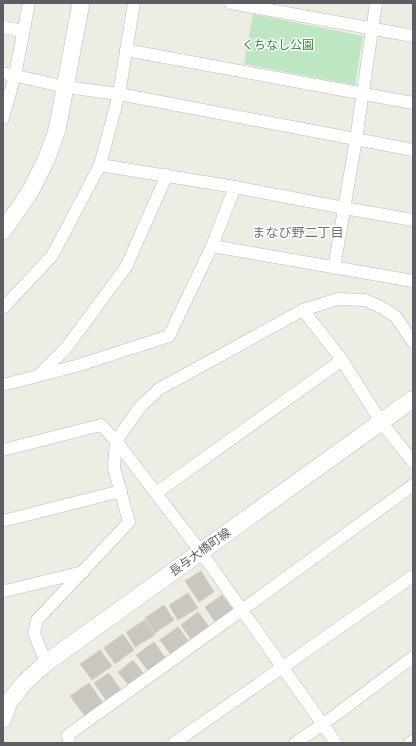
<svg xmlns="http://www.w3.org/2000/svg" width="416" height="746" viewBox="0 0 416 746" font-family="'Golos Text','Noto Sans JP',sans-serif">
<rect width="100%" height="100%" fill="#eeede3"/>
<path fill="#bfe6c3" d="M253,14L363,36L355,85L244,64Z"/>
<g fill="#c9c7c0" stroke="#d3cfc2">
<path d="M201,571L214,592L199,602L185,581Z"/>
<path d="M188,593L198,608L178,620L169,605Z"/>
<path d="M222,595L234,611L216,623L205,607Z"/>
<path d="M164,605L174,620L155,633L145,618Z"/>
<path d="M198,612L210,628L192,641L181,625Z"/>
<path d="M145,620L155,635L135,647L126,632Z"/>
<path d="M178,627L190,643L172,656L160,640Z"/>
<path d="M123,634L134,650L115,664L104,648Z"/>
<path d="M154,642L167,660L149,672L136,655Z"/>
<path d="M100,650L112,666L92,680L80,664Z"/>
<path d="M133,660L146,677L132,689L118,672Z"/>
<path d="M109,673L121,690L106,700L94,683Z"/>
<path d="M89,683L103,703L85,716L70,696Z"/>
</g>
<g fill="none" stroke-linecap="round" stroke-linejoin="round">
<defs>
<g id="street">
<path d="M134,3L119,94L100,165L235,187L344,208L413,220"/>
<path d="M231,3L413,36"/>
<path d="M3,27L23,31"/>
<path d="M126,50L413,103"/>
<path d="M3,73L66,87L119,94L413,150"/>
<path d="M3,118L15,75L29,3"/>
<path d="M212,246L413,281"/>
<path d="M334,268L356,139L376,3"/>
<path d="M3,308L52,256L100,165"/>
<path d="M303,310L342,360L381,422L413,462"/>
<path d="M39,375L66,348L126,267L167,175"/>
<path d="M3,385L76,366L169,336L212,246L235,187"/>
<path d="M3,450L101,425L116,441L201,552L336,743"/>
<path d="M156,493L342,360"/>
<path d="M3,521L121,491"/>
<path d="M3,590L5,591L83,572"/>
<path d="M46,663L34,633L37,620L129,522L114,468L116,441L140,407L159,389L303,310L338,299L365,300L381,307L396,317L413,342"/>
<path d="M69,743L68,735L242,610L413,485"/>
<path d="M174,743L413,576"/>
<path d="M295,743L322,725L413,657"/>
<path d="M410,743L413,741"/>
</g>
<g id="secondary">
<path d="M3,231L30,192L46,160L57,130L81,3"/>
<path d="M3,719L9,702L25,682L46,663L413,399"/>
</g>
</defs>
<use href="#street" stroke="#b8bbc0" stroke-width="13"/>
<use href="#secondary" stroke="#b9bcc2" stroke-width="18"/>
<use href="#street" stroke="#fff" stroke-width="12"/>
<use href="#secondary" stroke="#fff" stroke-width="17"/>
</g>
<g text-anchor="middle" stroke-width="3" stroke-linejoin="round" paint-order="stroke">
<g font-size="12" fill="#33833e" stroke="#fff">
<text x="278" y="49">くちなし公園</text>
</g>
<g font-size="12" fill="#5b5f64" stroke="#fff">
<text transform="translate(200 552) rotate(-36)" y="4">長与大橋町線</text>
</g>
<g font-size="13" fill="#6c7176" stroke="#fff">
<text x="298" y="237">まなび野二丁目</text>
</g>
</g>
<rect width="416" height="746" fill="none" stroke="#5b5f64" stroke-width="8"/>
</svg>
